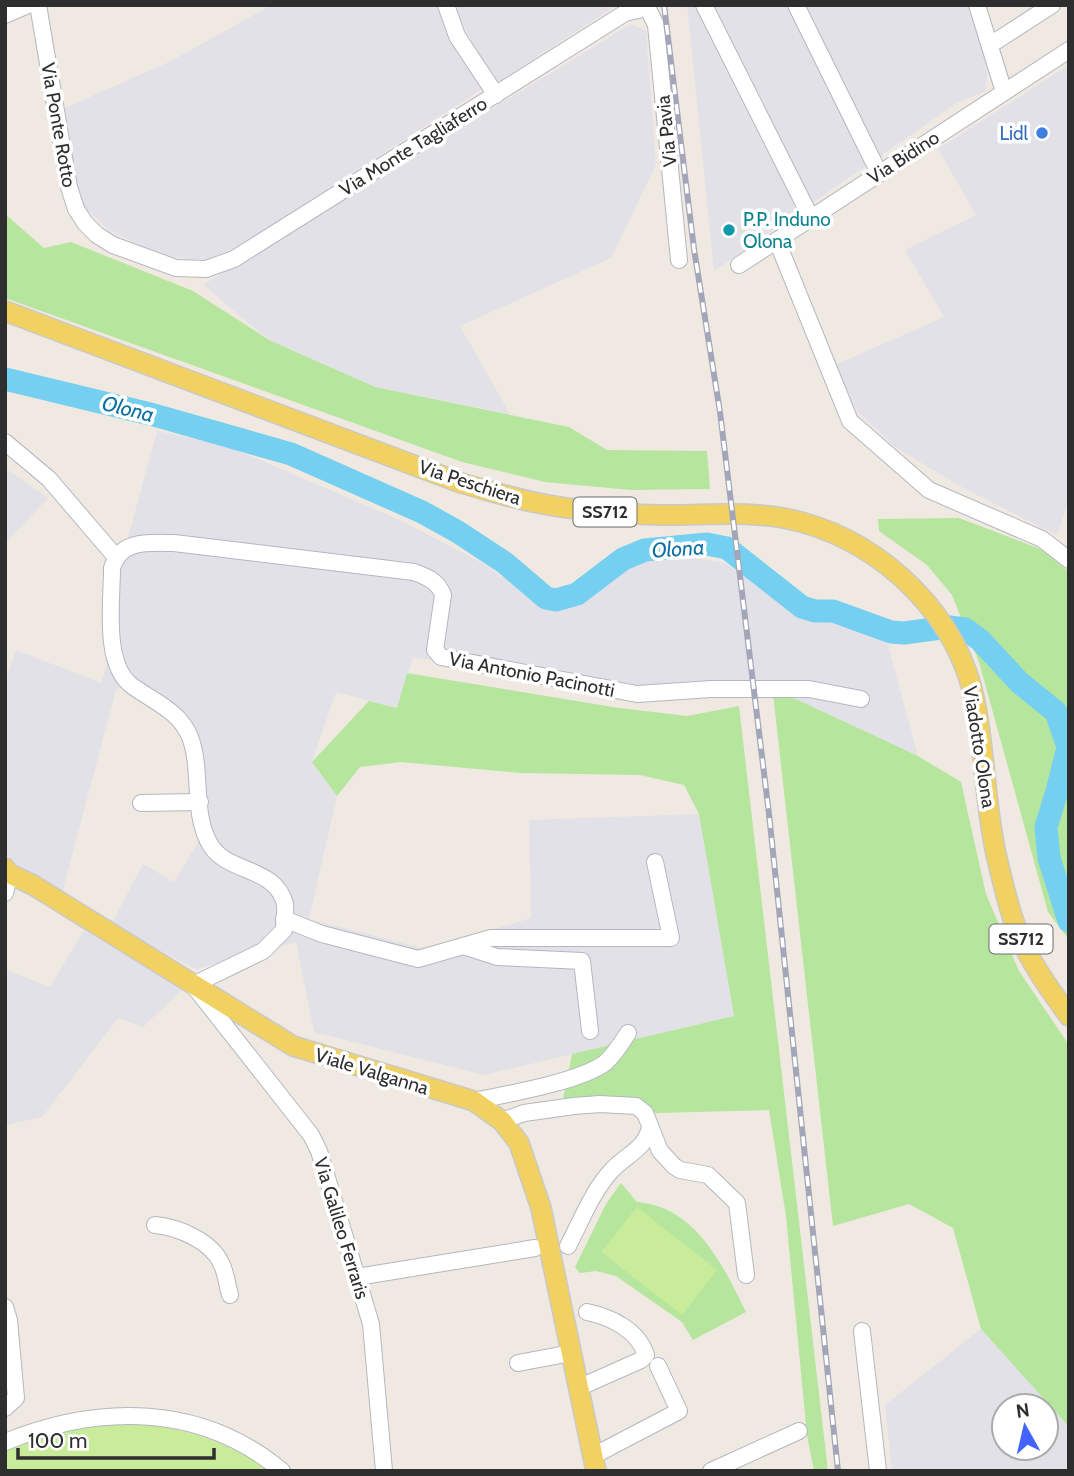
<svg xmlns="http://www.w3.org/2000/svg" width="1074" height="1476" viewBox="0 0 1074 1476" font-family="Cabin,sans-serif">
<rect width="100%" height="100%" fill="#efe9e1"/>
<g fill="#e3e1e8" fill-rule="evenodd">
<path d="M272,5H436L451,40L484,88L236,248L206,259H190L162,255L110,231L81,205L65,108L171,61Z"/>
<path d="M455,5H617L496,83L461,22Z"/>
<path d="M687,5H968L988,61L986,91L957,103L714,271Z"/>
<path d="M631,24L646,31L656,165L611,258L460,326L510,414L375,387L269,340L203,285Z"/>
<path d="M1069,65V500L1057,535L965,489L895,447L857,411L835,365L944,317L905,250L976,215L938,149Z"/>
<path d="M157,431L227,446L398,519L484,564L540,604L579,601L633,566L673,554L725,563L800,612L886,638L918,756L785,694L637,693L413,657L397,708L336,692L312,761L337,796L309,919L429,950L531,918L529,820L699,814L734,1016L484,1075L314,1032L296,942L196,969L111,925L143,864L174,882L205,831L190,736L131,683L116,690L61,897L32,879L5,852V682L16,650L101,683L112,649V568L125,549Z"/>
<path d="M5,468L48,498L5,543Z"/>
<path d="M84,930L182,990L143,1027L118,1018L42,1117L5,1125V969L50,987Z"/>
<path d="M981,1329L1069,1427V1471H892L885,1405ZM1004,1406H1046V1448H1004Z"/>
</g>
<g fill="#b6e59e">
<path d="M5,214L44,248L71,242L193,291L269,340L375,387L569,427L607,450L707,451L710,489L631,490L545,482L462,462L5,298Z"/>
<path d="M959,518L1043,550L1069,572V940L1048,912L979,662L952,595L927,565L879,531L878,519Z"/>
<path d="M407,673L619,708L687,716L739,706L828,1471H814L807,1435L786,1216L769,1110L618,1114L617,1098L563,1099L572,1054L734,1016L699,814L684,785L640,775L522,773L401,762L360,767L337,796L312,762L369,701L397,708Z"/>
<path d="M773,694H785L918,756L961,782L986,894L1019,971L1069,1045V1427L981,1329L953,1228L909,1204L833,1226Z"/>
<path d="M621,1183L637,1202C695,1206 723,1265 746,1312L693,1340L682,1322L616,1276L596,1271L580,1273L575,1267L606,1204Z"/>
</g>
<g fill="#c9ec9a">
<path d="M637,1207L717,1270L682,1315L601,1252Z"/>
<path d="M125,1422C178,1426 226,1440 270,1471H5V1451L63,1430Z"/>
</g>
<g fill="none" stroke-linecap="round" stroke-linejoin="round">
<path stroke="#75cff0" stroke-width="23" d="M5,379L154,415L291,454L422,512L458,532L505,563L546,598L556,600L577,594L623,559L645,550L707,544L727,548L802,607L815,611H833L891,632L904,633L949,627L965,629L980,640L1020,683L1056,712L1068,747L1057,791L1046,827L1049,858L1069,921"/>
<defs>
<g id="minor">
<path d="M38,5L69,187L76,209L85,223L97,235L113,245L176,268L206,269L234,259L625,13L646,8"/>
<path d="M446,5L457,36L496,95"/>
<path d="M646,5L656,25L679,260"/>
<path d="M704,5L811,218"/>
<path d="M796,5L879,173"/>
<path d="M977,5L1004,92"/>
<path d="M5,15L28,5"/>
<path d="M990,45L1052,5"/>
<path d="M777,241L850,421L929,490L1042,539L1069,560"/>
<path d="M739,265L1069,50"/>
<path d="M5,442L49,479L115,556"/>
<path d="M141,803L200,802"/>
<path d="M5,893L10,874"/>
<path d="M284,919L322,934L418,959L491,938H671L655,862"/>
<path d="M463,946L497,957L582,961L590,1031"/>
<path d="M474,1101C507,1094 579,1082 605,1063C615,1054 621,1044 628,1033"/>
<path d="M502,1121L524,1113L574,1106L600,1104L636,1106L645,1113L660,1151L674,1166L680,1170L708,1175L737,1203L746,1275"/>
<path d="M155,1225C178,1227 211,1241 221,1263C226,1272 227,1285 230,1295"/>
<path d="M568,1246C581,1221 593,1190 612,1170C626,1155 647,1148 650,1126"/>
<path d="M357,1277L535,1248"/>
<path d="M5,1307L9,1320L16,1398L5,1408"/>
<path d="M862,1331L878,1471"/>
<path d="M518,1363L571,1353"/>
<path d="M578,1388L641,1360L646,1355C638,1330 611,1317 587,1312"/>
<path d="M5,1442C99,1404 201,1403 282,1471"/>
<path d="M593,1456L679,1411L658,1366"/>
<path d="M384,1471L371,1324L319,1151L311,1135L193,985L263,951L284,930C284,922 286,911 285,904C276,867 228,873 211,846C191,814 203,771 190,737C179,710 152,701 131,685C103,663 112,601 112,568C120,539 149,543 174,543L414,572C427,577 438,581 443,595L435,650L441,657L637,694L711,689H809L861,699"/>
<path d="M711,1471L799,1431"/>
</g>
<g id="major">
<path d="M5,311L461,483C487,490 512,498 538,503C577,511 619,514 659,515C706,516 754,509 801,522C885,545 958,616 975,702C985,752 985,804 996,854C1002,879 1008,907 1017,930C1029,961 1050,990 1069,1016"/>
<path d="M5,868L10,874L33,885L293,1046L474,1101L502,1121L519,1143L541,1208L596,1471"/>
</g>
</defs>
<use href="#minor" stroke="#b4b7c1" stroke-width="18"/>
<use href="#major" stroke="#c9c9c9" stroke-width="22"/>
<use href="#minor" stroke="#fff" stroke-width="16"/>
<use href="#major" stroke="#f2d163" stroke-width="19"/>
<defs>
<path id="rail" d="M664,5L694,249L720,412L769,814L838,1471"/>
</defs>
<use href="#rail" stroke="#a3a6b8" stroke-width="6"/>
<use href="#rail" stroke="#fff" stroke-width="3.5" stroke-dasharray="10" stroke-linecap="butt"/>
</g>
<circle fill="#3f7fe0" stroke="#fff" stroke-width="2.5" cx="1042" cy="133" r="7"/>
<circle fill="#0f9aa8" stroke="#fff" stroke-width="2.5" cx="729" cy="230" r="7"/>
<g text-anchor="middle" stroke-width="7" stroke-linejoin="round" paint-order="stroke">
<g fill="#fff" stroke="#6d6d6d" stroke-width="2">
<rect x="573.5" y="497.5" width="63" height="29" rx="5"/>
<rect x="989.5" y="924.5" width="63" height="29" rx="5"/>
</g>
<g font-size="18" font-weight="bold" fill="#2e2e2e">
<text x="605" y="518">SS712</text>
<text x="1021" y="945">SS712</text>
</g>
<g font-size="19" fill="#2e2e2e" stroke="#fff">
<text transform="translate(59 125) rotate(80)" y="7">Via Ponte Rotto</text>
<text transform="translate(666 131) rotate(-96)" y="7">Via Pavia</text>
<text transform="translate(413 146) rotate(-32)" y="7">Via Monte Tagliaferro</text>
<text transform="translate(903 157) rotate(-33)" y="7">Via Bidino</text>
<text transform="translate(470 482) rotate(18)" y="7">Via Peschiera</text>
<text transform="translate(532 674) rotate(11)" y="7">Via Antonio Pacinotti</text>
<text transform="translate(980 747) rotate(81)" y="7">Viadotto Olona</text>
<text transform="translate(372 1071) rotate(17)" y="7">Viale Valganna</text>
<text transform="translate(342 1228) rotate(73)" y="7">Via Galileo Ferraris</text>
</g>
<g font-size="19" fill="#366cbe" stroke="#fff" text-anchor="end">
<text x="1028" y="140">Lidl</text>
</g>
<g font-size="19" fill="#0d838f" stroke="#fff" text-anchor="start">
<text x="743" y="226">P.P. Induno<tspan x="743" dy="22">Olona</tspan></text>
</g>
<g font-size="21" font-style="italic" fill="#0d6fa3" stroke="#fff">
<text transform="translate(128 409) rotate(14)" y="7">Olona</text>
<text transform="translate(678 549) rotate(-4)" y="7">Olona</text>
</g>
</g>
<rect width="1074" height="1476" fill="none" stroke="#2e2e2e" stroke-width="14"/>
<g transform="translate(1025 1427) rotate(352)"><circle r="33" fill="#ffffff" stroke="#ababab" stroke-width="2"/>
<path d="M0-5L12 26L0 18L-12 26Z" fill="#4264fb"/>
<text y="-10" font-size="19" font-weight="bold" text-anchor="middle" fill="#2e2e2e">N</text>
</g>
<path d="M18 1448v10h196v-10" fill="none" stroke="#2e2e2e" stroke-width="3.5"/>
<text x="28" y="1448" font-size="21" fill="#2e2e2e" stroke="#ffffff" stroke-width="5" paint-order="stroke">100 m</text>
</svg>
